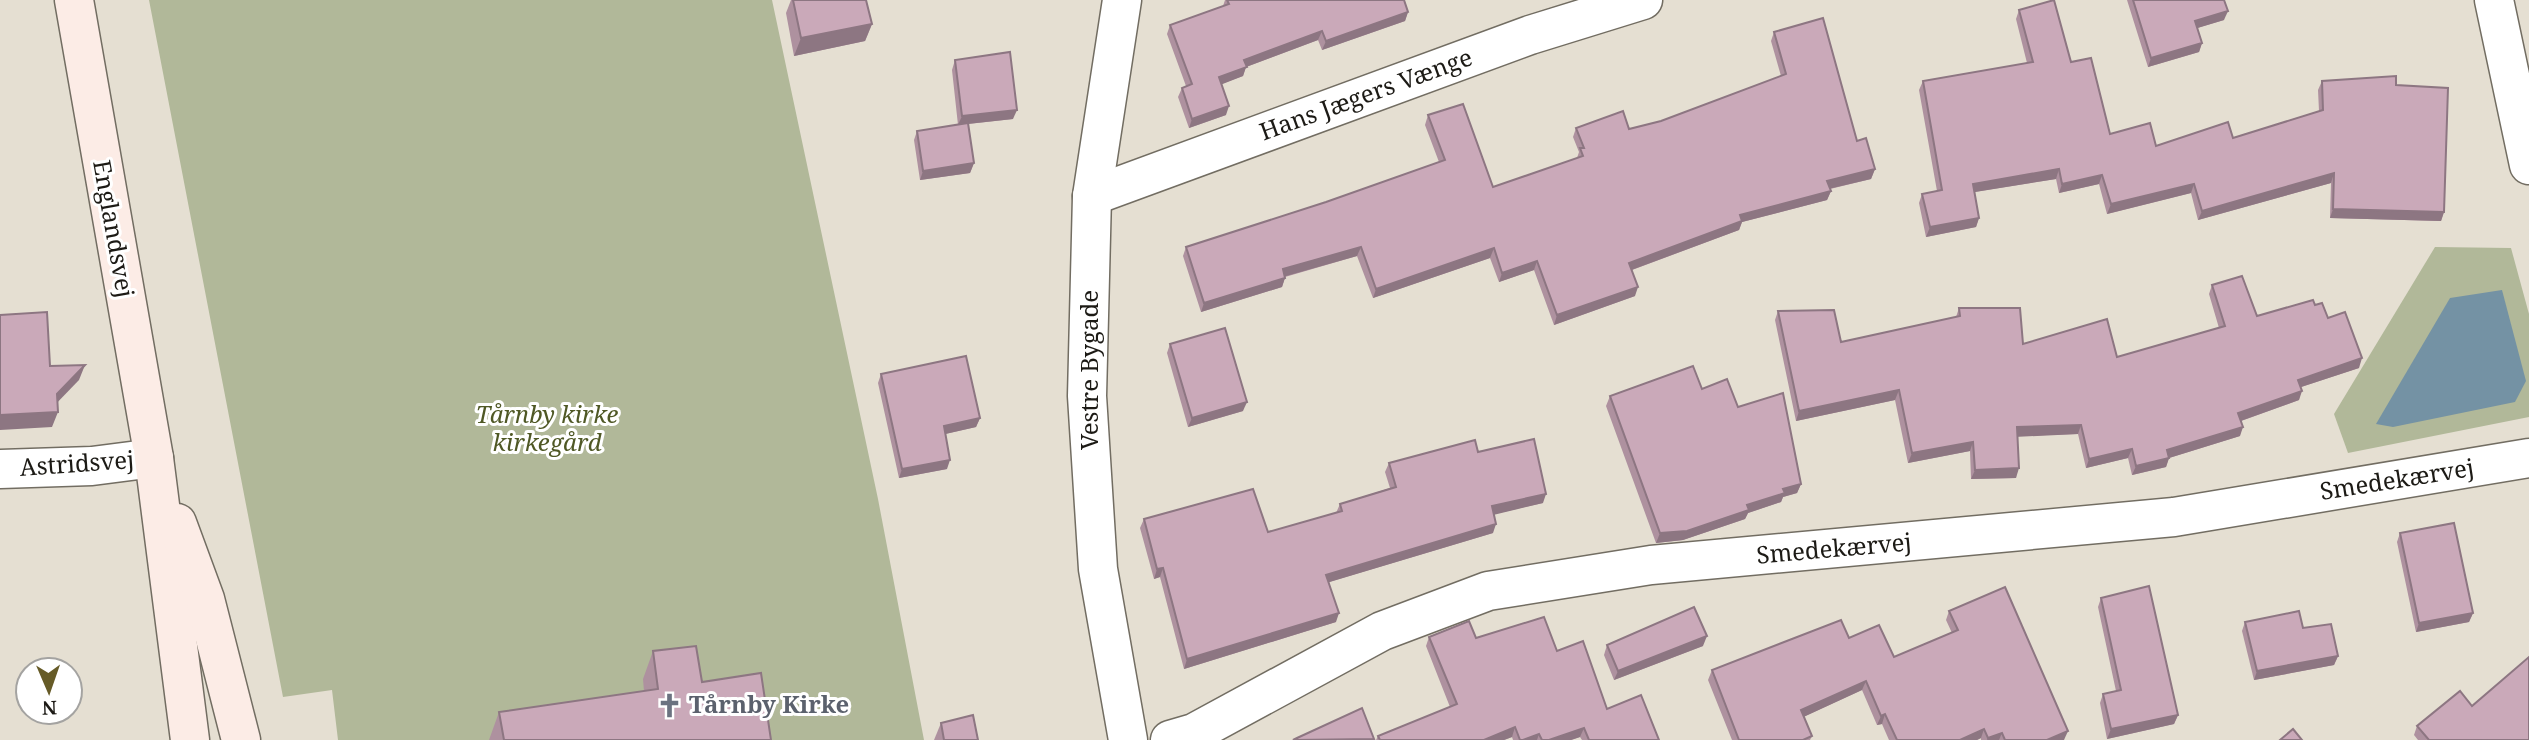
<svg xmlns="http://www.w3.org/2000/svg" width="2529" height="740" viewBox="0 0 2529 740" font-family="'Noto Serif',serif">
<rect width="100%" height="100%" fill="#e5dfd2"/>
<g fill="#b1b899">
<path d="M149,0H772L878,499L924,740H338L332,690L283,697Z"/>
<path d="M2435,247L2511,248L2529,314V417L2348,453L2334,414Z"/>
</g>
<path fill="#7492a4" d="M2502,290L2526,381L2515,402L2393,427L2376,424L2450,298Z"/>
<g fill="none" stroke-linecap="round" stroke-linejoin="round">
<defs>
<g id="street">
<path d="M1122,0L1092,196L1087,396L1098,569L1128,740"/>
<path d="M2494,0L2529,165"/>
<path d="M1092,196L1530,35L1643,0"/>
<path d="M0,469L92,466L154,458"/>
<path d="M1170,740L1194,733L1382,631L1488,591L1651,565L2174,517L2529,458"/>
</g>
<g id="secondary">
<path d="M74,0L154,458L190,740"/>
<path d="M177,523L205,599L241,740"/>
</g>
</defs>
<use href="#street" stroke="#726d62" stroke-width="41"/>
<use href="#secondary" stroke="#726d62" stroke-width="41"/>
<use href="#street" stroke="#fff" stroke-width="38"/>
<use href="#secondary" stroke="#fcece6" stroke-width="38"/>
</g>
<g fill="#ae919f">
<path d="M791,0H866L872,24L865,41L794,56L786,13Z"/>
<path d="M1225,0H1404L1408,12L1405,21L1322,50L1318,40L1246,67L1243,76L1221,84L1226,115L1189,128L1178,97L1182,88L1186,86L1167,34L1170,25L1223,6Z"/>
<path d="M2127,0H2224V20L2197,28L2202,43L2199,52L2148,67Z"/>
<path d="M2019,10L2071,62L2110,134L2156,146L2233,138L2319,111L2318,90L2322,81L2396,85L2444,212L2441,221L2330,218L2331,183L2198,220L2191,193L2107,214L2099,184L2059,193L2056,179L1974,192L1979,218L1976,227L1926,237L1919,203L1922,194L1937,191L1919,90L1923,81L2027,63L2016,19Z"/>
<path d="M1774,32L1857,141L1875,169L1871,179L1830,189L1831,191L1827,200L1742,222L1739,230L1632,270L1635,296L1554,325L1534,270L1499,282L1490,258L1373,298L1357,256L1285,277L1282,287L1201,312L1183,256L1186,247L1326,202L1439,162L1425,125L1428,115L1493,187L1577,158L1579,152L1573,137L1576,128L1629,129L1661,121L1781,76L1771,41Z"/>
<path d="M955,60L1013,119L968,124L974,163L970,173L920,180L914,140L917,131L958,125L952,70Z"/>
<path d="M2212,285L2257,316L2315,305L2328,318L2359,368L2301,387L2299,400L2241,421L2240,436L2169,458L2166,467L2132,475L2128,458L2086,468L2078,434L2018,436L2016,478L1971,479L1970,451L1908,463L1895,400L1796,421L1775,320L1778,311L1841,342L1956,317L1959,308L2023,344L2117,357L2219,328L2209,294Z"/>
<path d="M1170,344L1243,411L1188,427L1167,353Z"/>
<path d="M881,374L980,418L976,427L945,434L947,469L899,478L878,383Z"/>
<path d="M1702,389L1738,407L1801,484L1797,493L1783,497L1781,502L1748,513L1745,519L1683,540L1656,543L1606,406L1610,396Z"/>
<path d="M1478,452L1543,503L1494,514L1493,533L1329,582L1336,622L1184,669L1160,577L1154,579L1140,528L1144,519L1268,532L1336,513L1340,504L1390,488L1385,472L1389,463Z"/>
<path d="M2400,533L2473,613L2469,622L2416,632L2397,542Z"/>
<path d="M2101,598L2178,715L2174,724L2107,739L2100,703L2103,694L2116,691L2098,607Z"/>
<path d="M1949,611L2064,740H1981V738L1977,740H1889L1882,724L1877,725L1862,690L1803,717L1812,736L1810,740H1732L1708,680L1712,670L1849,638L1894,657L1952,633L1946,620Z"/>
<path d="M2245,622L2303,628L2338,656L2334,665L2254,680L2242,631Z"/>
<path d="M1429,637L1476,638L1607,709L1659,740H1582L1580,737L1571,740H1513L1512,737L1504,740H1376L1378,736L1450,707L1426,646Z"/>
<path d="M1607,645L1703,646L1614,680L1604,655Z"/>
<path d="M653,651L702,682L771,740H489L499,712L644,691L643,679Z"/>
<path d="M2472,706L2529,740H2418L2414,735L2417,726Z"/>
<path d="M941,723L978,740H934Z"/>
</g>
<g fill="#8d7682">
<path d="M2228,11L2224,20L2191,30L2195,21Z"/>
<path d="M1408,12L1405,21L1322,50L1326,41Z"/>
<path d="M872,24L865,41L794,56L801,38Z"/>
<path d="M1322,31L1318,40L1246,67L1243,76L1215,87L1219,77L1244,60Z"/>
<path d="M2202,43L2199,52L2148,67L2151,58Z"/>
<path d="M1229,106L1226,115L1189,128L1192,119Z"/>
<path d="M1017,110L1013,119L958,125L962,116Z"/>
<path d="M974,163L970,173L920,180L923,171Z"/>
<path d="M1875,169L1871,179L1824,190L1827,181Z"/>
<path d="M2059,169L2056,179L1969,193L1973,184Z"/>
<path d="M2334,173L2331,183L2198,220L2202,211Z"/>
<path d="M2102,175L2099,184L2059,193L2062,184Z"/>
<path d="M2194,184L2191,193L2107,214L2111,204Z"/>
<path d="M1831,191L1827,200L1742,222L1739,230L1626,272L1629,263L1740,215Z"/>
<path d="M2333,209L2444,212L2441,221L2330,218Z"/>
<path d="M1979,218L1976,227L1926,237L1930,227Z"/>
<path d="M1361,247L1357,256L1279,278L1283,269Z"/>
<path d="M1494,248L1490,258L1373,298L1376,289Z"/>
<path d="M1537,261L1534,270L1499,282L1502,273Z"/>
<path d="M1285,278L1282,287L1201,312L1204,303Z"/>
<path d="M1638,287L1635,296L1554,325L1557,315Z"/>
<path d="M2362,358L2359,368L2295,389L2298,380Z"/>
<path d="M85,365L79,380L51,409L57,394Z"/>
<path d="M1899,390L1895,400L1796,421L1799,411Z"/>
<path d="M2302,391L2299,400L2235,423L2238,413Z"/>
<path d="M1247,402L1243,411L1188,427L1192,418Z"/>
<path d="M58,412L52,427L0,430V415Z"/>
<path d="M980,418L976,427L941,435L944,426Z"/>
<path d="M2081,425L2078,434L2014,437L2017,427Z"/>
<path d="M2243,427L2240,436L2169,458L2166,467L2132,475L2136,466L2167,450Z"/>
<path d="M1973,442L1970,451L1908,463L1912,453Z"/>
<path d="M2132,449L2128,458L2086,468L2089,459Z"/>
<path d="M950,460L947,469L899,478L902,469Z"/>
<path d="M2019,468L2016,478L1971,479L1975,470Z"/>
<path d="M1801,484L1797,493L1783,497L1781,502L1748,513L1745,519L1683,540L1656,543L1660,533L1747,505L1783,489Z"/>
<path d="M1546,494L1543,503L1489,516L1492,506Z"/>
<path d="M1496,524L1493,533L1323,584L1326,575Z"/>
<path d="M1163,568L1160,577L1154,579L1157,569Z"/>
<path d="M1339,613L1336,622L1184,669L1187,659Z"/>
<path d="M2473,613L2469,622L2416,632L2419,623Z"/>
<path d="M1707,636L1703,646L1614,680L1618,671Z"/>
<path d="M2338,656L2334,665L2254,680L2257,671Z"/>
<path d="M1866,681L1862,690L1797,720L1801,710Z"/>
<path d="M1885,714L1882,724L1877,725L1881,716Z"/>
<path d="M2178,715L2174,724L2107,739L2111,729Z"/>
<path d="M1515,727L1512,737L1504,740H1484Z"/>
<path d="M1584,728L1580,737L1571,740H1549Z"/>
<path d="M1984,729L1981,738L1977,740H1960Z"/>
<path d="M2068,731L2064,740H2047Z"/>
<path d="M2002,733L1999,740H1987L1988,738Z"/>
<path d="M1539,734L1537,740H1523Z"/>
</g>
<g fill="#caa9b9" stroke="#8d7682" stroke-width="2">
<path d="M793,0H866L872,24L801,38Z"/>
<path d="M1227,0H1404L1408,12L1326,41L1322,31L1244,60L1247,67L1219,77L1229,106L1192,119L1182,88L1192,84L1170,25L1229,4Z"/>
<path d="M2054,0L2071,62L2091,58L2110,134L2150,123L2156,146L2228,122L2233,138L2323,110L2322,81L2396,76V85L2448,88L2444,212L2333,209L2334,173L2202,211L2194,184L2111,204L2102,175L2062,184L2059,169L1973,184L1979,218L1930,227L1922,194L1942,190L1923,81L2033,62L2019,10Z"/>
<path d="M2133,0H2224L2228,11L2195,21L2202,43L2151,58Z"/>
<path d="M1823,18L1857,141L1866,138L1875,169L1827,181L1831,191L1740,215L1742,221L1629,263L1638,287L1557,315L1537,261L1502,273L1494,248L1376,289L1361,247L1283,269L1285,278L1204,303L1186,247L1326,202L1445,160L1428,115L1463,104L1493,187L1583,156L1580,148H1584L1576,128L1623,111L1629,129L1661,121L1786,74L1774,32Z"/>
<path d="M1010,52L1017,110L962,116L955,60Z"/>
<path d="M968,123L974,163L923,171L917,131Z"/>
<path d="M2242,276L2257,316L2313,300L2315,305L2322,303L2328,318L2345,312L2362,358L2298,380L2302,391L2238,413L2243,427L2167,450L2169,458L2136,466L2132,449L2089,459L2081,425L2017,427L2019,468L1975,470L1973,442L1912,453L1899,390L1799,411L1778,311L1834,310L1841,342L1960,316L1959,308H2020L2023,344L2107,319L2117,357L2225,326L2212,285Z"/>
<path d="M47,312L50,366L85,365L57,394L58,412L0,415V315Z"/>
<path d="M1225,328L1247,402L1192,418L1170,344Z"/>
<path d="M966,356L980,418L944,426L950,460L902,469L881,374Z"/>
<path d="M1693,366L1702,389L1727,379L1738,407L1783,393L1801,484L1783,489L1785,493L1747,505L1749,510L1687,531L1660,533L1610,396Z"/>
<path d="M1534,439L1546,494L1492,506L1496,524L1326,575L1339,613L1187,659L1163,568L1157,569L1144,519L1253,489L1268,532L1342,511L1340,504L1396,487L1389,463L1475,440L1478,452Z"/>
<path d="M2454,523L2473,613L2419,623L2400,533Z"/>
<path d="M2149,586L2178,715L2111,729L2103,694L2121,690L2101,598Z"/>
<path d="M2005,587L2068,731L2047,740H2005L2002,733L1988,738L1984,729L1960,740H1897L1885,714L1881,716L1866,681L1801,710L1812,736L1803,740H1739L1712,670L1841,620L1849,638L1879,625L1894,657L1958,630L1949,611Z"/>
<path d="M1694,607L1707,636L1618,671L1607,645Z"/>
<path d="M2299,611L2303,628L2331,624L2338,656L2257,671L2245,622Z"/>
<path d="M1544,617L1557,651L1583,641L1607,709L1641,695L1659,740H1589L1584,728L1549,740H1542L1539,734L1523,740H1520L1515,727L1484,740H1380L1378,736L1457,704L1429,637L1469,621L1476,638Z"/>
<path d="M696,646L702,682L761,673L771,740H504L499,712L658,689L653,651Z"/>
<path d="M2529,657V740H2429L2417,726L2460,691L2472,706Z"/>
<path d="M1362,708L1374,739L1293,740L1297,738Z"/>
<path d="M973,715L978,740H944L941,723Z"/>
<path d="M2293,729L2302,740H2280Z"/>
</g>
<defs>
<symbol id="church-bare" viewBox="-9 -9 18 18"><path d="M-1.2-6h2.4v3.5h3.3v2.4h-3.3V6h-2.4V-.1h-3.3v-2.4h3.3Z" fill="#6b7280" stroke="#fff" stroke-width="2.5" paint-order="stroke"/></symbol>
</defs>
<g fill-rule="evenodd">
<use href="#church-bare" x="652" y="688" width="35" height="35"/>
</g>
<g text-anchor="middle" stroke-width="6" stroke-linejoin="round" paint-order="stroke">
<g font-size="24" fill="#1c1a15" stroke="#fff">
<text transform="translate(1366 95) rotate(-20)" y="8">Hans Jægers Vænge</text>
<text transform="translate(113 229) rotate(80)" y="8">Englandsvej</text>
<text transform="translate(1090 370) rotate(-90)" y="8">Vestre Bygade</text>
<text transform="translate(77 464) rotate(-4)" y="8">Astridsvej</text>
<text transform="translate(2397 480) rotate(-9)" y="8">Smedekærvej</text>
<text transform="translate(1834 549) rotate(-5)" y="8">Smedekærvej</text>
</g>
<g font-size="24" font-style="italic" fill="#4f5825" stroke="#fff">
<text x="547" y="423">Tårnby kirke<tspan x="547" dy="28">kirkegård</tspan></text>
</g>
<g font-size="24" font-weight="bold" fill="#5b616d" stroke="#fff" text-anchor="start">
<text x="689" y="713">Tårnby Kirke</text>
</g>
</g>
<g transform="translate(49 691) rotate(178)"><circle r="33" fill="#ffffff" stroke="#a4a3a1" stroke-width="2"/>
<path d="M0-5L12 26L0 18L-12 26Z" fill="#665b27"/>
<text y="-10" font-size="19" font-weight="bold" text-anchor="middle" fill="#1c1a15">N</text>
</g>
</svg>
